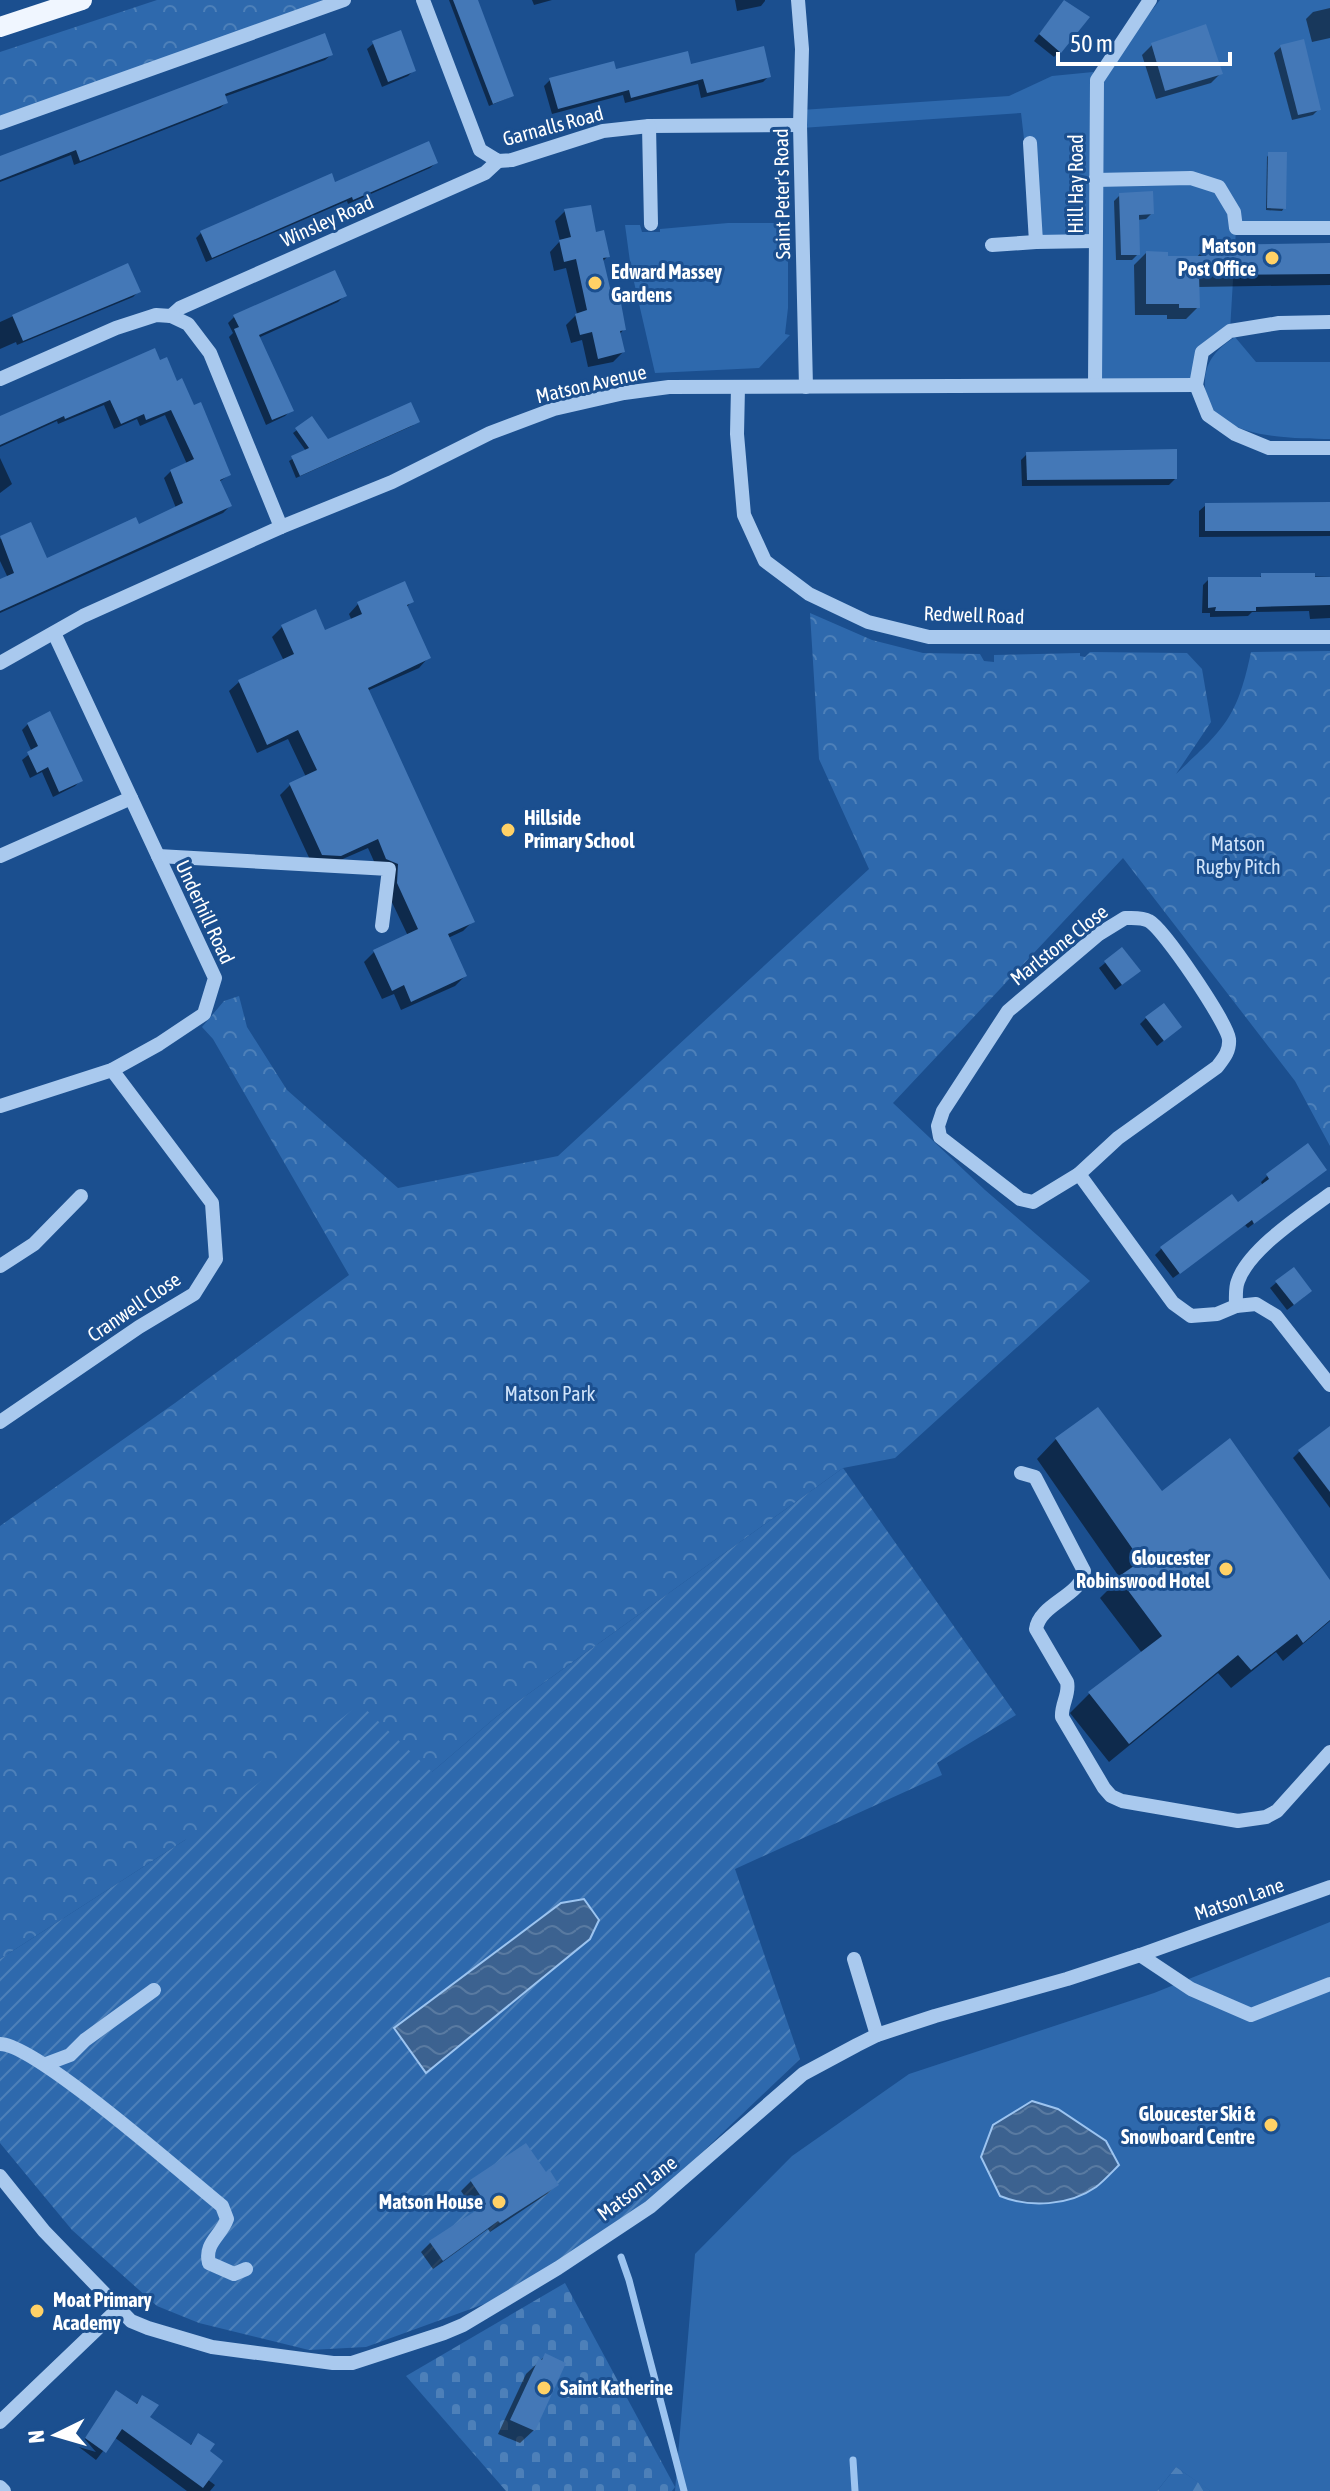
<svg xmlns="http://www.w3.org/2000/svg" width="1330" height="2491" viewBox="0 0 1330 2491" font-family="'Asap Condensed',sans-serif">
<defs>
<pattern id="forest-firs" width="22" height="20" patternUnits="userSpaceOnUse" patternTransform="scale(2)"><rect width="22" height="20" fill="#2e69ad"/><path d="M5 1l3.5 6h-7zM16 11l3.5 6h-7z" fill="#4d80b9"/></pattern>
<pattern id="cemetery-stones" width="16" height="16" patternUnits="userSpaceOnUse" patternTransform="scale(2)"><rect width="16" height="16" fill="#2e69ad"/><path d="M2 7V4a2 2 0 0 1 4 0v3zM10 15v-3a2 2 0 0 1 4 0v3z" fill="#4d80b9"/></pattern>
<pattern id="park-crowns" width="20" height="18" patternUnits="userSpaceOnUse" patternTransform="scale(2)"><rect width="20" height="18" fill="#2e69ad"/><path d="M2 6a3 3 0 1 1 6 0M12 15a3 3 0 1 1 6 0" fill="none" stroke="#4d80b9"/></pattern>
<pattern id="garden-furrows" width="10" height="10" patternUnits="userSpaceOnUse" patternTransform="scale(2)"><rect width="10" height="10" fill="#2e69ad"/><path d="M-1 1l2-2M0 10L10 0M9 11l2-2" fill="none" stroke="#4d80b9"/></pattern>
<pattern id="water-waves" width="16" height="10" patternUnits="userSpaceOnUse" patternTransform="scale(2)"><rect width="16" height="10" fill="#3c6290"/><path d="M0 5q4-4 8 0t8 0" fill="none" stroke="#597aa1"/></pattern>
</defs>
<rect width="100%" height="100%" fill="#1b4f8f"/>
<g fill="#2e69ad">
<path d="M1160,0H1330V230L1236,229L1230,331L1202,352L1196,385H1095V242H1036L1021,113L801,128V110L1009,96L1052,76L1093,72L1097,79Z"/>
<path d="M728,223H788V308L785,334L790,335L759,368L655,373L631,269L625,225H640L642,232H660V229Z"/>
<path d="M1235,337L1256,362H1330V439C1291,438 1200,440 1205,380C1206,360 1218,348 1235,337Z"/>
<path d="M1330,1922V2491H1210L1176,2467L1157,2491H675L695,2254L792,2156L909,2074L1154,1993Z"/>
</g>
<path fill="url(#forest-firs)" d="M1176,2467L1208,2489L1210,2491H1157Z"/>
<path fill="url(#cemetery-stones)" d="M565,2283L675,2487L672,2491H506L406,2376Z"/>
<g fill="url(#park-crowns)">
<path d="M157,0H344L0,123V52Z"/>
<path d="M810,613L872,640L923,653L980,654L984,661L994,662V655L1080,653V656L1085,657L1090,652L1187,653L1202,669L1211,722L1176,774C1224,729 1237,719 1251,652L1330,651V1146L1295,1081L1123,858L893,1103L985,1190L1090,1281L895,1458L843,1468L496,1717L432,1772L185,1840L0,1959V1526L175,1403L349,1275L213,1039L202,1027L224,1001L239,996L247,1027L287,1090L398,1188L558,1156L869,869L819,759Z"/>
</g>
<path fill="url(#garden-furrows)" d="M843,1468L1016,1715L937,1763L942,1775L735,1869L800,2059L647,2205L501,2298L366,2347L309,2350L199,2323L157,2306L72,2230L0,2143V1959L185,1840L360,1704L432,1772L496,1717Z"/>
<g fill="url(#water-waves)" stroke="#9cc4f0" stroke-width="2">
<path d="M584,1899L599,1920L590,1939L426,2073L394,2028L561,1903Z"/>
<path d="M1032,2101L1058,2109L1106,2141L1119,2165C1112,2172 1104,2181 1096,2187C1069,2206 1029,2208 1000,2196L981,2157L993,2125Z"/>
</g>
<g fill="#0007">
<path d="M449,0H476L512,95L508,98L489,106Z"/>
<path d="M532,0H552L534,5Z"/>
<path d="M735,0H765V1L761,6L737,11Z"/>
<path d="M1059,8L1060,51L1054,57L1034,41Z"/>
<path d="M1330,8V38L1312,42L1306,19L1313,12Z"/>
<path d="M374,43L414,70L408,76L382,87L367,49Z"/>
<path d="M1152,45L1221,73L1211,83L1156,99L1142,55Z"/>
<path d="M1281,47L1319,109L1313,115L1292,120L1274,53Z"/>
<path d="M331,55L325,60L224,97L226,103L220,108L74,165L71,155L0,182V159Z"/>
<path d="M690,66L769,76L763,82L701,98L698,84L625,103L623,95L552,114L544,86L550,80Z"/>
<path d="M1269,154L1284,208L1282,211L1266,210L1267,157Z"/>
<path d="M436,163L430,168L348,204L347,201L206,262L196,238L201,233L334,184Z"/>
<path d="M1120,195L1152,213L1146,219L1137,220L1138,254L1132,260H1116L1114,201Z"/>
<path d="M565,211L595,234L608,256L602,262L612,307L624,329L619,335L623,352L613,362L588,367L582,340L571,343L566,325L577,314L566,268L554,271L550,252L560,241L555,221Z"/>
<path d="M1330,245V285L1197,287L1198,307L1186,319H1167V315H1135L1134,265L1146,253L1166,258H1196L1206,247Z"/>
<path d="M127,265L139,291L133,297L17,345L16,342L0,349V322Z"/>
<path d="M344,296L338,302L258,338L291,410L285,416L266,425L229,337L233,333L228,323L234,317Z"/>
<path d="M176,383L229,475L219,482L230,506L223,513L0,613V581L8,578L0,561V539L30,525L46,560L138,526L176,508L164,478L171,471L187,464L165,415L140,426L137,419L114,429L104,405L58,424L57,421L0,447V418Z"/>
<path d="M414,425L296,478L289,461L306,451L293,433L297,430L327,442Z"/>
<path d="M1027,454L1175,479L1169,485L1022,486L1021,460Z"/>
<path d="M0,458L12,484L0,493Z"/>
<path d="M1330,504V536L1199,537V511L1206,505Z"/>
<path d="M1262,575L1330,577V618L1310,619L1309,611L1252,612L1248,616L1210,617V613H1202L1203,585L1209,579H1258Z"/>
<path d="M412,601L406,608L428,658L419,668L367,691L472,922L463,931L448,938L465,976L455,986L401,1010L394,994L382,999L364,962L374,952L408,936L388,894L389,874L377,868L368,848L329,865L312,864L280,795L290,785L306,777L288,739L257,753L229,691L239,682L284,661L272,637L282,627L324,633L352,621L349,614L358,604Z"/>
<path d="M28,724L81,780L75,786L53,797L42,772L30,778L22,760L32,752L22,730Z"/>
<path d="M1122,949L1132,977L1115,990L1099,968Z"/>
<path d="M1146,1018L1173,1033L1157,1046L1140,1024Z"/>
<path d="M1307,1146L1318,1175L1248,1228L1245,1225L1173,1278L1155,1255L1161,1249L1237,1205L1263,1186L1261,1182L1267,1176Z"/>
<path d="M1277,1282L1304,1297L1287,1310L1270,1288Z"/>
<path d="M1098,1409L1162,1494L1330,1584V1621L1283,1661L1276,1652L1231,1688L1218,1673L1109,1762L1070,1713L1089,1694L1142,1653L1100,1598L1120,1578L1037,1459L1056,1439Z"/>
<path d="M1330,1446V1508L1293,1458L1299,1452Z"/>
<path d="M545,2174L557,2184L547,2194L490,2232L488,2229L433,2269L421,2252L430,2243L476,2213L461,2191L471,2181Z"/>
<path d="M545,2356L534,2430L520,2443L498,2434L526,2374Z"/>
<path d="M117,2393L135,2405L143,2397L147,2418L189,2446L199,2436L207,2452V2479L215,2485L210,2491H187L114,2437L96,2460L79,2447Z"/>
</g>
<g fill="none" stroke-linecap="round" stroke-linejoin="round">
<g stroke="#9cc4f0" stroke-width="7">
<path d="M621,2257L629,2280L684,2491"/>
<path d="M853,2460L855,2491"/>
</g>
</g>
<g fill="#4478b7">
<path d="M453,0H478L514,96L493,104Z"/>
<path d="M1064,0L1090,17L1061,53L1039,34Z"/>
<path d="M1206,24L1223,74L1165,91L1151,43Z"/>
<path d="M401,30L416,71L388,82L372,41Z"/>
<path d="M325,33L333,55L225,94L228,103L80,161L76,150L0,180V156Z"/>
<path d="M1304,39L1321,110L1298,115L1280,45Z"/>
<path d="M764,46L771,77L707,93L703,79L631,98L629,90L558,109L549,78L614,61L616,69L688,51L691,64Z"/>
<path d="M429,141L438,163L353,200L352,197L212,258L200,231L332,173L335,182Z"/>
<path d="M1268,152H1287L1286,209L1267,208Z"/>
<path d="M1153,191L1154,214L1139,215L1140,255H1121L1119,193Z"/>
<path d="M591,205L596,232L604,230L610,257L603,258L614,305L621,303L626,330L620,331L625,352L598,359L592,332L580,335L575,314L587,310L576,259L564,262L559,240L571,237L564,209Z"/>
<path d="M1330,243V274L1199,275L1200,308H1179V304H1146V251L1168,252V256H1206L1205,245Z"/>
<path d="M128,263L141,292L23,341L12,315Z"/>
<path d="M335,270L347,296L259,335L294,411L272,420L234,329L239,327L233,315Z"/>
<path d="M155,348L160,360L167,357L177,381L182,378L194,405L201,402L231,475L220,480L232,506L0,611V579L14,573L0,536L31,522L47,558L136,517L139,524L183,503L170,470L194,459L171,410L146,420L144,414L121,424L110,400L65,419L64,416L0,445V416Z"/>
<path d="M411,402L420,422L300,476L291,456L309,448L295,428L312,416L328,439Z"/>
<path d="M1177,449V479L1027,480L1026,452Z"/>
<path d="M1330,502V531H1205V503Z"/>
<path d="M1261,573H1315V577H1330V605L1256,607V611H1215L1216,607L1208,608V577H1261Z"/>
<path d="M405,581L414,602L407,605L431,658L368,688L475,922L448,934L467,976L411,1002L404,985L392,991L373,950L418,929L397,883L398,864L386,859L378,839L341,856L322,855L289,783L317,770L298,730L267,745L238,680L294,654L281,625L316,609L325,630L362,614L357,602Z"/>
<path d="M50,711L83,781L59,792L48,767L37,773L27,752L38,746L27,723Z"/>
<path d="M1122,947L1141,971L1122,985L1104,961Z"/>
<path d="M1164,1003L1182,1027L1164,1041L1145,1017Z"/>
<path d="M1308,1143L1327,1170L1254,1224L1252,1220L1180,1274L1160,1247L1232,1194L1238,1202L1269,1179L1266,1174Z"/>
<path d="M1294,1267L1312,1291L1294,1305L1275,1281Z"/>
<path d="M1098,1407L1162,1491L1230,1438L1330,1580V1620L1303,1643L1297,1634L1251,1670L1238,1655L1129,1744L1088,1692L1162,1636L1118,1577L1141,1561L1055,1438Z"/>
<path d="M1330,1426V1492L1298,1450Z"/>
<path d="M526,2143L546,2172L549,2169L559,2185L500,2223L498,2221L443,2261L429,2241L486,2204L470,2180Z"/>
<path d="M545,2353L566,2363L535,2431L510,2420L539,2358L542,2360Z"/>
<path d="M116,2390L137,2404L142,2395L159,2405L150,2417L191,2445L198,2433L215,2444L210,2451L223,2461L203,2488L122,2429L106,2453L85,2438Z"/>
</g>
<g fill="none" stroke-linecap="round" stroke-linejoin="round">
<g stroke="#a9c9ee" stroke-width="14">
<path d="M423,0L480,150L498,161L512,160L603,131L649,126L800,125"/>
<path d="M798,0L802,49L800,125L806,387"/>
<path d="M0,123L344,0"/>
<path d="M649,126L651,224"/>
<path d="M1030,143L1036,242L1095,241"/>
<path d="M1095,180L1191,178L1219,187L1234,212L1236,228H1330"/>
<path d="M992,245L1036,242"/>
<path d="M171,316L180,308L485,173L498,161"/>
<path d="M1330,322L1279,323L1230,331L1202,352L1196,385L1208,415L1235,434L1269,448H1330"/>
<path d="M0,379L116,328L156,315L171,316L188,324L210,353L281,527"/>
<path d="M1095,385L1097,80L1150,0"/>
<path d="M738,387L737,434L744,515L765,561L809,594L868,622L929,637H1330"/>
<path d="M0,663L83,616L281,527L392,482L490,433L554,409L624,393L669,387L1196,385"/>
<path d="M0,856L131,798"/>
<path d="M158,856L389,869L382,926"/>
<path d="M1125,918C1133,918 1142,917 1149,921C1164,929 1227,1023 1229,1039C1230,1051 1224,1058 1217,1067L1118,1138L1079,1174L1033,1202L1020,1199L940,1137L938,1126L943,1111L1008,1011L1099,934Z"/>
<path d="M0,1106L112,1070L159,1044L204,1014L215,978L54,633"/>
<path d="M1079,1174L1173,1303L1191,1316L1217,1314L1236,1306L1256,1304L1276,1316L1330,1385"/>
<path d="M0,1266L34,1244L81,1196"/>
<path d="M1236,1306C1236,1297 1235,1288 1238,1281C1249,1249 1303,1214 1330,1194"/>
<path d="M0,1422L139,1327L194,1294L216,1259L212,1203L112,1070"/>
<path d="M1021,1473L1035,1477L1084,1571C1082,1596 1040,1603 1036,1629L1067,1682C1070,1694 1061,1704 1062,1717L1104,1788L1111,1796L1122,1801L1238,1821L1266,1817L1277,1811L1330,1752"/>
<path d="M1140,1955L1191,1989L1251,2015L1330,1984"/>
<path d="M854,1959L877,2035"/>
<path d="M0,2044C36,2044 186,2177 222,2206L227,2219C221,2236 204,2243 209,2263L234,2274L246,2269"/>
<path d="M46,2064L70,2055L85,2040L154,1990"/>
<path d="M0,2176L44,2231L131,2321L148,2328L212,2347L333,2363H352L444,2333L463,2325L558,2268L650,2207L803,2074L857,2045L877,2035L935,2016L1067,1979L1140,1955L1330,1887"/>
<path d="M0,2422L118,2309"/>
<path d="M0,2487L4,2491"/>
</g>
<path stroke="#f0f6ff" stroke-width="20" d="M0,27L82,0"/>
</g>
<g fill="#ffd166" stroke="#1b4f8f" stroke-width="3">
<circle cx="1272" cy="258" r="8"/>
<circle cx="595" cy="283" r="8"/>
<circle cx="508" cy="830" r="8"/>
<circle cx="1226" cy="1569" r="8"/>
<circle cx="1271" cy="2125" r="8"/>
<circle cx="499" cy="2202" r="8"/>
<circle cx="37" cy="2311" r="8"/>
<circle cx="544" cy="2388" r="8"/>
</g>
<g text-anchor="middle" stroke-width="6" stroke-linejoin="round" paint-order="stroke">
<g font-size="20" fill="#fff" stroke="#1b4f8f">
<text transform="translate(553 126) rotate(-15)" y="7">Garnalls Road</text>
<text transform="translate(1076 184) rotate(-90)" y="7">Hill Hay Road</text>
<text transform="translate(782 194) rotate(-91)" y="7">Saint Peter's Road</text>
<text transform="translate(327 221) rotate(-24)" y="7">Winsley Road</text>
<text transform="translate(591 384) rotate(-13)" y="7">Matson Avenue</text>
<text transform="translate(974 615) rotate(2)" y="7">Redwell Road</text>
<text transform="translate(205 912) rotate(65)" y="7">Underhill Road</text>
<text transform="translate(1059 945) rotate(-38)" y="7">Marlstone Close</text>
<text transform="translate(134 1307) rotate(-34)" y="7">Cranwell Close</text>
<text transform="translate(1239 1899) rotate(-19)" y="7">Matson Lane</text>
<text transform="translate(637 2188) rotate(-37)" y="7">Matson Lane</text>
</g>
<g font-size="20" font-weight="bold" fill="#fff" stroke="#1b4f8f" text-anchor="end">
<text x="1256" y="253">Matson<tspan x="1256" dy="23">Post Office</tspan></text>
<text x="611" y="279" text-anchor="start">Edward Massey<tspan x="611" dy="23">Gardens</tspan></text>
<text x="524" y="825" text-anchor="start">Hillside<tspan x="524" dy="23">Primary School</tspan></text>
<text x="1210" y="1565">Gloucester<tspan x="1210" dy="23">Robinswood Hotel</tspan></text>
<text x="1255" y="2121">Gloucester Ski &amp;<tspan x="1255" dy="23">Snowboard Centre</tspan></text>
<text x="483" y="2209">Matson House</text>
<text x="53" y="2307" text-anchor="start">Moat Primary<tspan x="53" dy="23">Academy</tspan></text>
<text x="560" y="2395" text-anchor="start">Saint Katherine</text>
</g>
<g font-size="20" fill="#cfe3fa" stroke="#1b4f8f">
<text x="1238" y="851">Matson<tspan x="1238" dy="23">Rugby Pitch</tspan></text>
<text x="550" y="1401">Matson Park</text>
</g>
</g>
<g transform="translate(56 2435) rotate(265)" stroke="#1b4f8f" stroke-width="6" paint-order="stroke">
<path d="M0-6L14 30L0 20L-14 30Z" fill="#ffffff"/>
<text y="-12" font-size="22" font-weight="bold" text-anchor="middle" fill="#ffffff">N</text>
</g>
<path d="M1058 52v12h172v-12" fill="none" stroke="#ffffff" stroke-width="4"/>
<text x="1070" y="52" font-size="24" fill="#ffffff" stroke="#1b4f8f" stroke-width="6" paint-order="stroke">50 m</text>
</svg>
